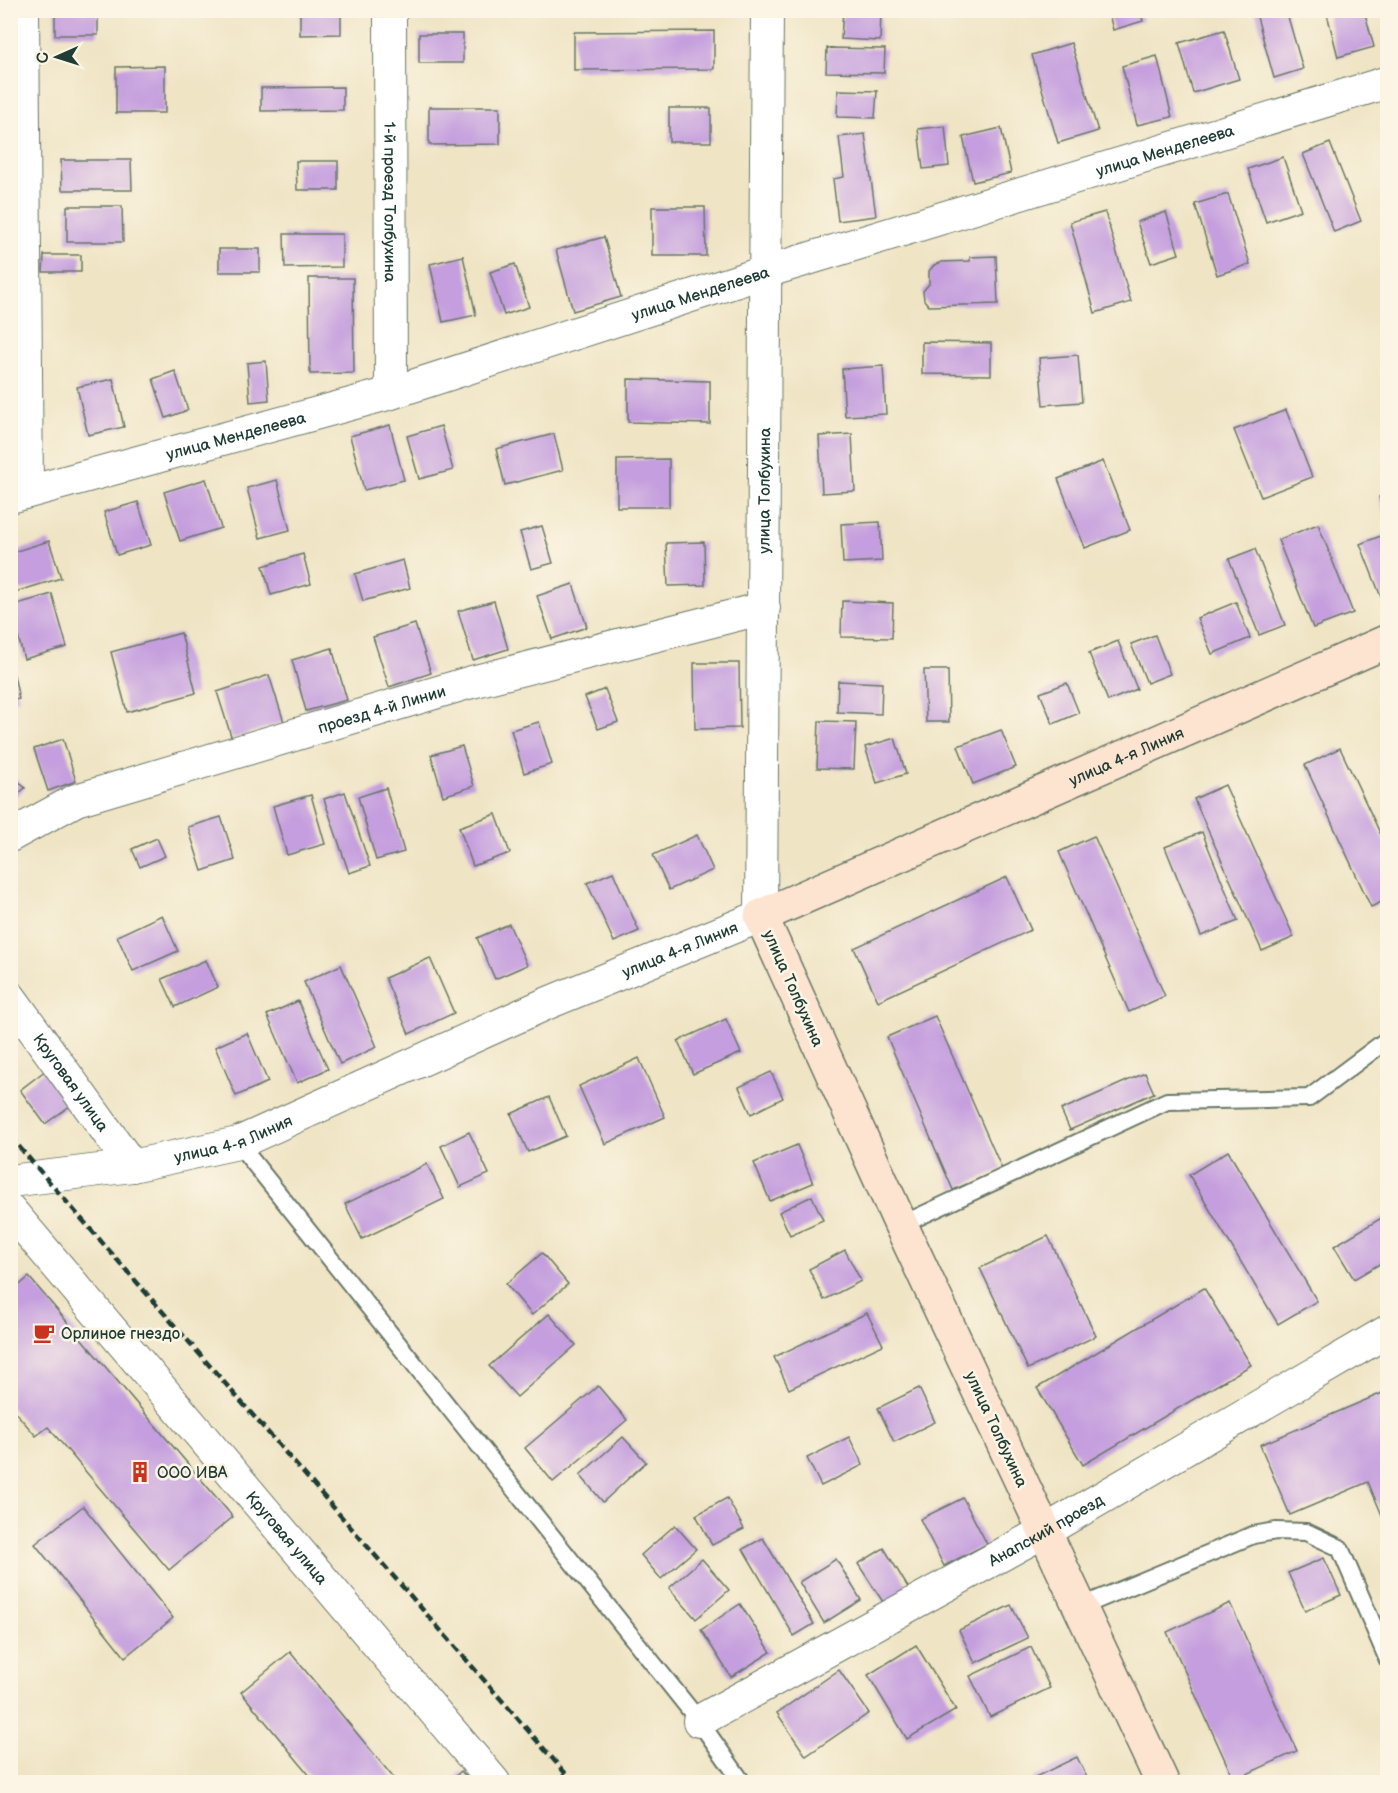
<svg xmlns="http://www.w3.org/2000/svg" width="1398" height="1793" viewBox="0 0 1398 1793" font-family="'Balsamiq Sans',sans-serif">
<rect width="100%" height="100%" fill="#fcf5e5"/>
<filter id="ink" filterUnits="userSpaceOnUse"><feTurbulence type="fractalNoise" baseFrequency=".0167" numOctaves="2"/><feDisplacementMap in="SourceGraphic" scale="12" xChannelSelector="R" yChannelSelector="G"/><feConvolveMatrix kernelMatrix="1 2 1 2 8 2 1 2 1" color-interpolation-filters="sRGB"/></filter>
<filter id="wash" filterUnits="userSpaceOnUse"><feTurbulence type="fractalNoise" baseFrequency=".008" numOctaves="4" result="noise"/><feDisplacementMap in="SourceGraphic" scale="24" xChannelSelector="R" yChannelSelector="G"/><feGaussianBlur stdDeviation="1.35" result="paint"/><feColorMatrix in="noise" values="0 0 0 0 0 0 0 0 0 0 0 0 0 0 0 0 0 1.4 0 .05"/><feComposite in="paint" operator="in"/></filter>
<g filter="url(#wash)">
<rect width="100%" height="100%" fill="#efe4c4"/>
<g id="blocks">
<g fill="#c49ede">
<rect x="55" y="10" width="43" height="25"/>
<path d="M300,10H341V34L300,35Z"/>
<path d="M843,10H881L880,41L841,39Z"/>
<path d="M1108,10H1140L1143,21L1113,30Z"/>
<path d="M1255,10H1286L1303,69L1274,78Z"/>
<path d="M1326,10H1364L1374,47L1338,57Z"/>
<path d="M1224,30L1239,79L1193,93L1179,43Z"/>
<path d="M714,31V69L574,70V32Z"/>
<rect x="419" y="34" width="44" height="29"/>
<path d="M1071,43L1098,131L1058,143L1032,55Z"/>
<path d="M827,48L885,49L884,73L826,72Z"/>
<path d="M1157,56L1172,117L1137,125L1122,66Z"/>
<path d="M165,66V113H116V67Z"/>
<path d="M343,87V110L261,111V88Z"/>
<path d="M838,90L877,91L875,118L837,117Z"/>
<path d="M429,107H500V144L429,145Z"/>
<rect x="669" y="108" width="42" height="34"/>
<path d="M945,126L949,166L923,169L918,129Z"/>
<path d="M1001,128L1011,173L973,182L963,137Z"/>
<path d="M865,134L876,216L838,221L833,179L844,177L839,137Z"/>
<path d="M1330,143L1361,221L1334,232L1303,154Z"/>
<path d="M1283,157L1301,210L1266,222L1248,169Z"/>
<path d="M61,160H131L132,190H62Z"/>
<path d="M296,161H338V190H297Z"/>
<path d="M1228,194L1250,264L1217,275L1195,204Z"/>
<path d="M67,206H122L123,242H67Z"/>
<path d="M652,207H705L706,256H652Z"/>
<path d="M1105,212L1131,302L1095,313L1070,222Z"/>
<path d="M1166,212L1179,254L1151,263L1137,222Z"/>
<path d="M284,234H342V267L285,268Z"/>
<path d="M604,237L621,297L573,311L556,250Z"/>
<rect x="219" y="249" width="41" height="23"/>
<path d="M44,255H81V272H43Z"/>
<path d="M463,256L476,315L443,322L430,264Z"/>
<path d="M996,256L998,304L929,306L924,300L923,291L929,284V271L934,265L942,262L970,261V257Z"/>
<path d="M515,264L529,307L504,315L490,272Z"/>
<path d="M309,278H353L354,373L310,374Z"/>
<path d="M922,342L991,343V375L922,374Z"/>
<path d="M1078,355L1082,402L1043,405L1039,358Z"/>
<path d="M266,361L269,400L250,402L247,363Z"/>
<path d="M883,366L886,414L845,416L842,369Z"/>
<path d="M175,371L188,410L166,418L153,379Z"/>
<path d="M113,379L124,427L88,435L77,387Z"/>
<path d="M628,379L710,381V424L628,422Z"/>
<path d="M1286,410L1312,477L1261,497L1234,430Z"/>
<path d="M390,425L404,480L364,490L350,436Z"/>
<path d="M441,426L453,470L419,479L407,436Z"/>
<path d="M554,434L563,470L505,485L496,449Z"/>
<path d="M852,434L855,491L822,493L819,436Z"/>
<path d="M669,459V507H617V460Z"/>
<path d="M1103,461L1130,530L1085,548L1058,479Z"/>
<path d="M206,479L221,528L180,541L164,492Z"/>
<path d="M277,480L290,530L260,538L247,488Z"/>
<path d="M1388,494V519H1387L1379,497Z"/>
<path d="M138,502L151,545L117,555L104,512Z"/>
<path d="M880,522L882,561L843,563L841,524Z"/>
<path d="M1318,524L1353,613L1313,628L1278,540Z"/>
<path d="M542,526L553,563L531,569L520,532Z"/>
<path d="M1388,533V594L1381,597L1360,544Z"/>
<path d="M49,541L61,578L12,593L10,553Z"/>
<path d="M704,542L705,585L668,586L666,543Z"/>
<path d="M1255,549L1285,625L1259,635L1229,559Z"/>
<path d="M303,554L311,584L271,595L263,566Z"/>
<path d="M403,560L410,588L363,601L355,574Z"/>
<path d="M573,584L587,627L552,639L537,596Z"/>
<path d="M52,594L67,647L24,659L10,606Z"/>
<path d="M494,601L508,649L473,660L458,611Z"/>
<path d="M842,601L893,603L892,638L841,637Z"/>
<path d="M1236,602L1250,638L1212,654L1197,618Z"/>
<path d="M415,624L431,673L389,687L373,637Z"/>
<path d="M181,633L196,693L127,712L111,652Z"/>
<path d="M1155,635L1170,674L1147,683L1131,644Z"/>
<path d="M1118,641L1137,689L1108,701L1089,653Z"/>
<path d="M332,648L347,700L306,711L292,660Z"/>
<path d="M694,663H739L740,728L695,729Z"/>
<path d="M924,670H948L949,722H926Z"/>
<path d="M14,675L19,699L10,701V676Z"/>
<path d="M269,675L284,722L232,739L217,692Z"/>
<path d="M838,681L882,683L881,714L837,712Z"/>
<path d="M1067,683L1079,713L1053,724L1040,693Z"/>
<path d="M605,689L618,722L598,729L585,697Z"/>
<path d="M819,721L856,722L854,769L817,768Z"/>
<path d="M539,722L552,764L524,773L511,730Z"/>
<path d="M1001,730L1016,767L973,784L958,746Z"/>
<path d="M895,738L906,774L877,783L865,747Z"/>
<path d="M63,739L76,781L48,791L34,749Z"/>
<path d="M462,746L474,786L443,796L431,755Z"/>
<path d="M1340,748L1388,850V899L1371,907L1305,765Z"/>
<path d="M10,772L25,788L10,801Z"/>
<path d="M1225,785L1294,937L1262,951L1194,799Z"/>
<path d="M386,788L404,852L376,860L358,797Z"/>
<path d="M345,792L370,866L349,873L324,799Z"/>
<path d="M311,795L325,844L287,855L273,806Z"/>
<path d="M496,814L510,853L473,866L459,827Z"/>
<path d="M221,817L235,860L202,871L188,827Z"/>
<path d="M1202,832L1238,921L1201,936L1165,847Z"/>
<path d="M697,835L713,870L669,890L653,855Z"/>
<path d="M1094,836L1165,996L1129,1012L1059,852Z"/>
<path d="M157,838L165,856L140,867L132,849Z"/>
<path d="M613,872L639,931L614,942L587,883Z"/>
<path d="M1007,877L1031,930L878,1001L854,948Z"/>
<path d="M162,915L178,951L133,971L117,936Z"/>
<path d="M509,924L527,965L495,979L477,938Z"/>
<path d="M430,958L454,1013L409,1034L385,978Z"/>
<path d="M206,960L218,987L175,1007L162,979Z"/>
<path d="M341,965L377,1047L340,1064L304,982Z"/>
<path d="M298,1001L328,1069L297,1083L267,1015Z"/>
<path d="M935,1016L1002,1169L953,1190L887,1037Z"/>
<path d="M726,1019L741,1053L693,1074L678,1041Z"/>
<path d="M247,1033L268,1082L236,1096L215,1047Z"/>
<path d="M639,1058L665,1117L605,1144L579,1086Z"/>
<path d="M46,1070L71,1105L45,1124L20,1090Z"/>
<path d="M771,1072L783,1098L751,1114L739,1087Z"/>
<path d="M1145,1073L1154,1093L1070,1130L1061,1110Z"/>
<path d="M549,1097L566,1136L528,1152L511,1114Z"/>
<path d="M469,1132L489,1174L460,1187L441,1146Z"/>
<path d="M797,1145L813,1183L770,1201L754,1163Z"/>
<path d="M1228,1151L1317,1301L1278,1324L1189,1175Z"/>
<path d="M427,1164L444,1199L362,1239L345,1204Z"/>
<path d="M812,1196L823,1220L790,1235L779,1212Z"/>
<path d="M1388,1214V1259L1354,1279L1334,1246Z"/>
<path d="M1048,1236L1096,1336L1028,1369L980,1268Z"/>
<path d="M845,1250L861,1281L824,1300L809,1269Z"/>
<path d="M542,1253L568,1284L532,1315L506,1284Z"/>
<path d="M29,1277L233,1517L169,1570L48,1427L36,1436L10,1406V1293Z"/>
<path d="M1204,1288L1251,1365L1083,1465L1037,1388Z"/>
<path d="M867,1313L883,1345L789,1389L774,1357Z"/>
<path d="M549,1314L576,1345L517,1397L489,1366Z"/>
<path d="M598,1386L627,1420L553,1482L525,1448Z"/>
<path d="M919,1388L935,1422L894,1442L878,1408Z"/>
<path d="M1387,1391V1527L1368,1482L1290,1515L1260,1445Z"/>
<path d="M623,1437L646,1462L603,1502L580,1475Z"/>
<path d="M849,1437L863,1465L821,1486L807,1458Z"/>
<path d="M727,1498L744,1529L712,1545L696,1515Z"/>
<path d="M963,1498L987,1544L944,1566L920,1519Z"/>
<path d="M83,1506L173,1618L125,1657L35,1544Z"/>
<path d="M675,1525L696,1549L661,1579L641,1555Z"/>
<path d="M763,1538L814,1624L794,1636L743,1549Z"/>
<path d="M884,1548L909,1589L885,1605L858,1564Z"/>
<path d="M1324,1558L1341,1595L1305,1611L1288,1573Z"/>
<path d="M702,1559L729,1590L696,1619L669,1588Z"/>
<path d="M836,1559L861,1600L824,1623L799,1582Z"/>
<path d="M1230,1603L1297,1751L1234,1780L1167,1632Z"/>
<path d="M740,1604L771,1652L731,1677L701,1630Z"/>
<path d="M1011,1605L1028,1638L975,1663L959,1630Z"/>
<path d="M916,1645L956,1710L907,1739L868,1675Z"/>
<path d="M1031,1647L1050,1688L990,1717L970,1676Z"/>
<path d="M290,1652L397,1782H315L241,1692Z"/>
<path d="M839,1670L869,1713L806,1756L777,1713Z"/>
<path d="M1077,1757L1089,1782H1035L1033,1778Z"/>
<path d="M461,1771L471,1782H449Z"/>
</g>
</g>
</g>
<g filter="url(#ink)">
<use href="#blocks" fill-opacity="0" stroke="#687766" stroke-width="1.5"/>
<g fill="none" stroke-linecap="round" stroke-linejoin="round">
<defs>
<g id="lane">
<path d="M238,1143L699,1721L742,1782"/>
<path d="M901,1225L1167,1101L1309,1098L1388,1039"/>
<path d="M1080,1607L1253,1535L1276,1531L1306,1532L1340,1548L1388,1660"/>
</g>
<g id="street">
<path d="M23,10L27,492"/>
<path id="s1" d="M390,10L391,393"/>
<path id="s2" d="M10,497L391,393L765,272L1388,82"/>
<path id="s3" d="M10,836L76,800L468,683L764,608"/>
<path id="s4" d="M10,997L132,1166"/>
<path id="s5" d="M10,1181L132,1166L238,1143L548,1003L761,916L767,10"/>
<path id="s6" d="M10,1210L494,1782"/>
<path id="s7" d="M699,1721L1045,1531L1388,1331"/>
</g>
<g id="secondary">
<path id="s8" d="M1162,1782L901,1225L761,916L1388,641"/>
</g>
</defs>
<use href="#lane" stroke="#687766" stroke-width="20"/>
<use href="#street" stroke="#687766" stroke-width="34"/>
<use href="#secondary" stroke="#687766" stroke-width="36"/>
<use href="#lane" stroke="#fff" stroke-width="16"/>
<use href="#street" stroke="#fff" stroke-width="32"/>
<use href="#secondary" stroke="#fde4d1" stroke-width="33"/>
<path stroke="#1f3d34" stroke-width="4.5" stroke-dasharray="9 4.5" stroke-linecap="butt" d="M10,1136L45,1177L573,1782"/>
</g>
</g>
<defs>
<symbol id="cafe-bare" viewBox="-9 -9 18 18"><path d="M-5.5-4.5H6V0H3Q3 3.5 0 3.5H-2.5Q-5.5 3.5-5.5 0ZM3-3.2v2h1.7v-2ZM-6 4.5H4V6H-6Z" fill="#c8321e" stroke="#fcf5e5" stroke-width="2.5" paint-order="stroke"/></symbol>
<symbol id="building-bare" viewBox="-9 -9 18 18"><path d="M-4-6H4V6H1V3H-1V6H-4ZM-2.5-4.3h1.7v1.8h-1.7ZM.8-4.3h1.7v1.8H.8ZM-2.5-1h1.7V.8h-1.7ZM.8-1h1.7V.8H.8Z" fill="#c8321e" stroke="#fcf5e5" stroke-width="2.5" paint-order="stroke"/></symbol>
</defs>
<g fill-rule="evenodd">
<use href="#cafe-bare" x="29" y="1318" width="30" height="30"/>
<use href="#building-bare" x="125" y="1457" width="30" height="30"/>
</g>
<g text-anchor="middle" stroke-width="5" stroke-linejoin="round" paint-order="stroke">
<g font-size="16" fill="#1f3d34" stroke="#fcf5e5">
<text dy="6" stroke="none"><textPath href="#s2" startOffset="1206">улица Менделеева</textPath></text>
<text dy="6" stroke="none"><textPath href="#s1" startOffset="192">1-й проезд Толбухина</textPath></text>
<text dy="6" stroke="none"><textPath href="#s2" startOffset="720">улица Менделеева</textPath></text>
<text dy="6" stroke="none"><textPath href="#s2" startOffset="234">улица Менделеева</textPath></text>
<text dy="6" stroke="none"><textPath href="#s5" startOffset="1227">улица Толбухина</textPath></text>
<text dy="6" stroke="none"><textPath href="#s3" startOffset="394">проезд 4-й Линии</textPath></text>
<text dy="6" stroke="none"><textPath href="#s8" startOffset="1353">улица 4-я Линия</textPath></text>
<text dy="6" stroke="none"><textPath href="#s5" startOffset="714">улица 4-я Линия</textPath></text>
<text transform="translate(794 988) rotate(66)" y="6">улица Толбухина</text>
<text dy="6" stroke="none"><textPath href="#s4" startOffset="105">Круговая улица</textPath></text>
<text dy="6" stroke="none"><textPath href="#s5" startOffset="228">улица 4-я Линия</textPath></text>
<text transform="translate(997 1429) rotate(65)" y="6">улица Толбухина</text>
<text dy="6" stroke="none"><textPath href="#s7" startOffset="396">Анапский проезд</textPath></text>
<text dy="6" stroke="none"><textPath href="#s6" startOffset="429">Круговая улица</textPath></text>
</g>
<g font-size="16" fill="#1f3d34" stroke="#fcf5e5" text-anchor="start">
<text x="61" y="1339">Орлиное гнездо</text>
<text x="157" y="1478">ООО ИВА</text>
</g>
</g>
<rect width="1398" height="1793" fill="none" stroke="#fcf5e5" stroke-width="36"/>
<g transform="translate(57 57) rotate(267)" stroke="#fcf5e5" stroke-width="4.5" paint-order="stroke">
<path d="M0-4.5L10 22L0 15L-10 22Z" fill="#1f3d34"/>
<text y="-9" font-size="16" font-weight="bold" text-anchor="middle" fill="#1f3d34">С</text>
</g>
</svg>
